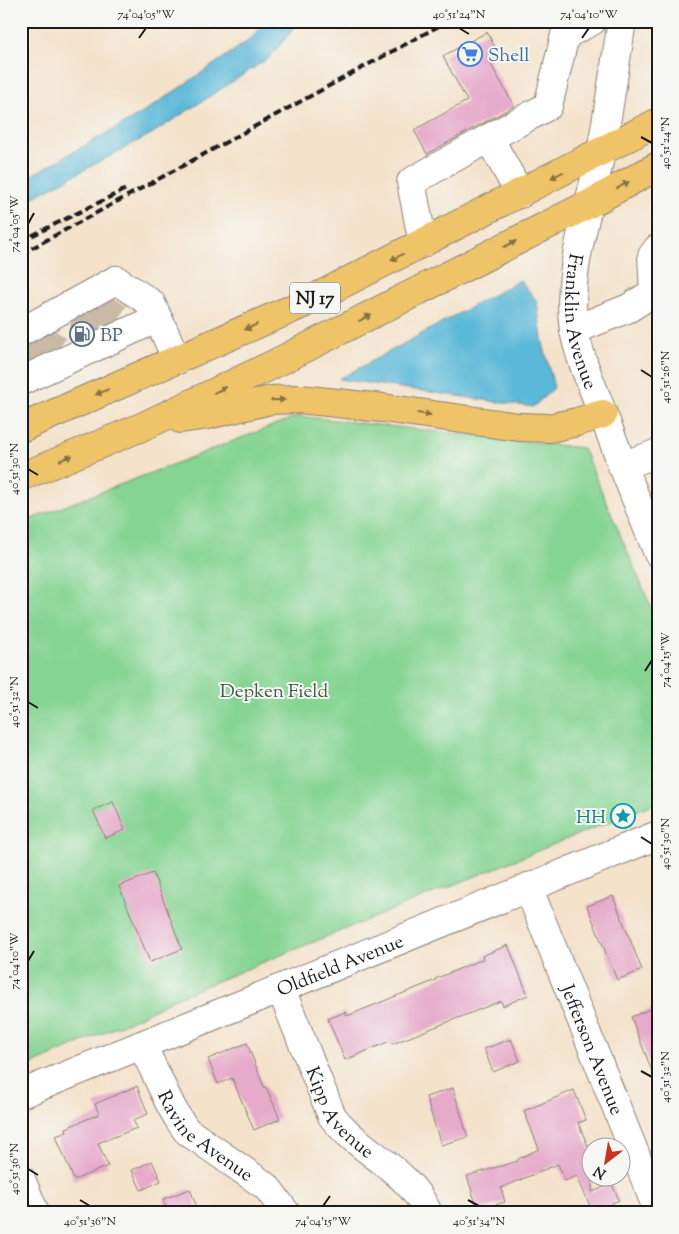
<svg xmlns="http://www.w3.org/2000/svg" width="679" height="1234" viewBox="0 0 679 1234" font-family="'Sorts Mill Goudy',serif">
<rect width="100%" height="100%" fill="#f6f6f2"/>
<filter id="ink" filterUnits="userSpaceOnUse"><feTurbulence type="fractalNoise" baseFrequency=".02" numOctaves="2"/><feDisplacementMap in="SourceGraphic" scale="10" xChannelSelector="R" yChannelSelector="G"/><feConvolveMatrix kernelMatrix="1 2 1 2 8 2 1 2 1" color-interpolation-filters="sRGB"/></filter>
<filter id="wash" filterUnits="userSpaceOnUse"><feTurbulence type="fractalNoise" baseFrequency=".0096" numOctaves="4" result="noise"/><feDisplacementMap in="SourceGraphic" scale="20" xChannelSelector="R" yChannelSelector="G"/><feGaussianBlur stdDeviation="1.12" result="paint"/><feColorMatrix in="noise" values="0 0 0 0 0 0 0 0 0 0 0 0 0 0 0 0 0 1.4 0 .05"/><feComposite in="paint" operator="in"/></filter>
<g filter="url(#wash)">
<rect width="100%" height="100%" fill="#f4e2cb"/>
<path fill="#85d493" stroke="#507858" d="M298,416L583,448L658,623V802L173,999L137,1018L21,1069V523Z"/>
<g fill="#5ab8d8" stroke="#3b6a7a">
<path d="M266,21H300L269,58L153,133L21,204V181L141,114L251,39Z"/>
<path d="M520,280L537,301L542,339L554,388L533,407L339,379Z"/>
</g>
<g id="blocks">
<g fill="#e6aaca">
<path d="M487,32L497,51L487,57L514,106L427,154L414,130L467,101L443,56Z"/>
<path d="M113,802L125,830L105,838L93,810Z"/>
<path d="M153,873L182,949L150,962L119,886Z"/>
<path d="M613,896L642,970L617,980L587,906Z"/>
<path d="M508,945L528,995L503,1006L501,1001L392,1044L390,1041L345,1060L328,1019L345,1012L347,1016L436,980L435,979L483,959L482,956Z"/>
<path d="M658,1006V1083L657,1084L631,1017Z"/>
<path d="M511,1039L520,1061L493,1072L484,1049Z"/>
<path d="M247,1043L264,1087H266L280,1119L254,1130L232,1078L218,1084L208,1059Z"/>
<path d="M137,1086L148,1114L133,1120L137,1128L98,1143L108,1166L74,1180L56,1136L67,1132L66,1128L99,1114L95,1104Z"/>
<path d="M453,1088L468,1137L441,1145L426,1097Z"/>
<path d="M574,1090L586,1120L578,1123L592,1155V1192L612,1184L619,1200L612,1203L616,1213H593L577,1176L565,1181L558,1164L501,1188L505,1202L478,1210L467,1176L518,1161V1159L539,1149L524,1111Z"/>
<path d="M152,1161L161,1181L141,1190L132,1170Z"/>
<path d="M190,1189L199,1213H168L163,1199Z"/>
</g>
</g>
</g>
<g filter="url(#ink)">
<use href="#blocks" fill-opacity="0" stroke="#887f74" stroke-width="1"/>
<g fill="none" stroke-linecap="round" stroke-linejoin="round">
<g stroke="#c9baa8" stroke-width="28" stroke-dasharray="28 14" stroke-linecap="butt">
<path d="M98,305L119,318"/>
<path d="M77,314L100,329"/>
<path d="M35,334L59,350"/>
<path d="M21,351L37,361"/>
</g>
<defs>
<g id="minor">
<path id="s1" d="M622,21C615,65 609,108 601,152C590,208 565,272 574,330C579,357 591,383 601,409C619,457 638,505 658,553"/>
<path d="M520,194L489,138L548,106L565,35L592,21"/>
<path d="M423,243L411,182L489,138"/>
<path d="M574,330L629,308L654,292L652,256L658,248"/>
<path d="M21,332L116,280L151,303L177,360"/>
<path d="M21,381L158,318"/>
<path d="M622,466L658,453"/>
<path id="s2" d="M528,887L658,1211"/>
<path id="s3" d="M281,989L332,1116C360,1153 409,1169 428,1213"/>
<path id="s4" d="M141,1045C158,1073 167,1106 187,1131L267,1187L286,1213"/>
<path id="s5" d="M21,1094L658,835"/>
<path d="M21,1179L35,1213"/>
</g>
<g id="highway">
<path d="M180,419L208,415L271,400L300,399L383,408L519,427L549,428L577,422L603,414"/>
<path d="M21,428L305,303L658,122"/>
<path d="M21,477L144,426L270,366L589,204L658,166"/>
</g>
</defs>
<use href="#minor" stroke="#887f74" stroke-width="30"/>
<use href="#highway" stroke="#887f74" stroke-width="30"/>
<use href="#minor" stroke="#fff" stroke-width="28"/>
<use href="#highway" stroke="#efc469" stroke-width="28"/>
<g stroke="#1c1c1c" stroke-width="4" stroke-dasharray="8 4" stroke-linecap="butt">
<path d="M21,241L126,189"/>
<path d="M21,254L448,21"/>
</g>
</g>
<defs><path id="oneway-solid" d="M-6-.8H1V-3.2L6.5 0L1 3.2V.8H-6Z" transform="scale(1.25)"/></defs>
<g fill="#867042">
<use href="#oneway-solid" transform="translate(557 175) rotate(153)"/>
<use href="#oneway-solid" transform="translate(623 185) rotate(-30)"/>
<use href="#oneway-solid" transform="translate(510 244) rotate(-27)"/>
<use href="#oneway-solid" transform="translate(397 257) rotate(153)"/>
<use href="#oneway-solid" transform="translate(365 318) rotate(-27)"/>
<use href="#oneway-solid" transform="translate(251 327) rotate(156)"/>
<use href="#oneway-solid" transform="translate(220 390) rotate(-25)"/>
<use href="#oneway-solid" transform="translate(102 392) rotate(156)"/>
<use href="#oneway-solid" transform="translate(278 400) rotate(-2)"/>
<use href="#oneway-solid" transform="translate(424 414) rotate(8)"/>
<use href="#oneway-solid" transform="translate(66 458) rotate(-22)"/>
</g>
</g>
<path fill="none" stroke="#1c1c1c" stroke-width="2" d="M459,28L469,34M139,38L146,28M582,38L589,28M641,137L652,143M28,224L34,213M641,370L652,377M28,469L38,475M645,671L652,660M28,702L38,708M641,837L652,844M28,961L34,951M641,1071L652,1077M28,1169L38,1175M80,1200L90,1206M468,1200L479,1206M323,1206L330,1196"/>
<defs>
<symbol id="supermarket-ring" viewBox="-11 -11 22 22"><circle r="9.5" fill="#f6f6f2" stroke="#3f7fe0" stroke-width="1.5"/><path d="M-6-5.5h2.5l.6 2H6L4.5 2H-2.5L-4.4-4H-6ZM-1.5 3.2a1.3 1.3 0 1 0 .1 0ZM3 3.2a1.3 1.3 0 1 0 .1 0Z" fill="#3f7fe0"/></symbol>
<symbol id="fuel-ring" viewBox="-11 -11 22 22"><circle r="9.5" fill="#f6f6f2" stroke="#5c6f8a" stroke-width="1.5"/><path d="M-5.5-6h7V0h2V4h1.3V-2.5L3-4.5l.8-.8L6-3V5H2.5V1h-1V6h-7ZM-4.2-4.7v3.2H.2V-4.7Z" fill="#5c6f8a"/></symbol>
<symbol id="sight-ring" viewBox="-11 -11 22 22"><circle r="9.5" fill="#f6f6f2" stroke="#0f9aa8" stroke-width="1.5"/><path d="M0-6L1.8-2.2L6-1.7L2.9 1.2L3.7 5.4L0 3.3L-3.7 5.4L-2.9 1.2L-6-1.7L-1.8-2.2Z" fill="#0f9aa8"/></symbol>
</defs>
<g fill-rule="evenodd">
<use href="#supermarket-ring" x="456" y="40" width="28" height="28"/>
<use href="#fuel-ring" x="68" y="320" width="28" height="28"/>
<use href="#sight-ring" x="609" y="802" width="28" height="28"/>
</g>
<g text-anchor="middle" stroke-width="4" stroke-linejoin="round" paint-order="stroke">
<rect fill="#f6f6f2" stroke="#5d5d5c" stroke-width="1" x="290" y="282.5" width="50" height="31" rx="4"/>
<g font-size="18" font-weight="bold" fill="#1c1c1c">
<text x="315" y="304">NJ 17</text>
</g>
<g font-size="19" fill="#366cbe" stroke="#f6f6f2" text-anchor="start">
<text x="488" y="61">Shell</text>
</g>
<g font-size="19" fill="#1c1c1c" stroke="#f6f6f2">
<text dy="7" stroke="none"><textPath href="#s1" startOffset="306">Franklin Avenue</textPath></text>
<text dy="7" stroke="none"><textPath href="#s5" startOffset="344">Oldfield Avenue</textPath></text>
<text dy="7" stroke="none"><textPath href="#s2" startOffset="175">Jefferson Avenue</textPath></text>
<text dy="7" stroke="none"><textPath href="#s3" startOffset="138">Kipp Avenue</textPath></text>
<text dy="7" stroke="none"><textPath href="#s4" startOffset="114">Ravine Avenue</textPath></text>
</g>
<g font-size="19" fill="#4e5e75" stroke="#f6f6f2" text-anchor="start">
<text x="100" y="341">BP</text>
</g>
<g font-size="19" fill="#415c46" stroke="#f6f6f2">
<text x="274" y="697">Depken Field</text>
</g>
<g font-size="19" fill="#0d838f" stroke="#f6f6f2" text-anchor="end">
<text x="606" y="823">HH</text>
</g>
</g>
<rect width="679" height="1234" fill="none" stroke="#f6f6f2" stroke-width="55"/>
<g transform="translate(606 1162) rotate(211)"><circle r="24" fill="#f6f6f2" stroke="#9f9f9c"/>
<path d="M0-4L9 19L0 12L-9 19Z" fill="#c8321e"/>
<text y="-8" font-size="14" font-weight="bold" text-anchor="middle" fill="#1c1c1c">N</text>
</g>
<rect x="28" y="28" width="624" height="1178" fill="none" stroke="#1c1c1c" stroke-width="2"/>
<g font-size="12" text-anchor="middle" fill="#1c1c1c">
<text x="146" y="18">74°04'05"W</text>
<text x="459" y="18">40°51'24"N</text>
<text x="589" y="18">74°04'10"W</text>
<text transform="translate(665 143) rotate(-90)" y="4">40°51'24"N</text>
<text transform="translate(14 224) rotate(-90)" y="4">74°04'05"W</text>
<text transform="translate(665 377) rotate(-90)" y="4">40°51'26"N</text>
<text transform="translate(14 469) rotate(-90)" y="4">40°51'30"N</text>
<text transform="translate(665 660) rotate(-90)" y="4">74°04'15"W</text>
<text transform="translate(14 702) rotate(-90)" y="4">40°51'32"N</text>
<text transform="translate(665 844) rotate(-90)" y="4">40°51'30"N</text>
<text transform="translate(14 961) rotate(-90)" y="4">74°04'10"W</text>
<text transform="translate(665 1077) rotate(-90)" y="4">40°51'32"N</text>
<text transform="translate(14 1169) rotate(-90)" y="4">40°51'36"N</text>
<text x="90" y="1225">40°51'36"N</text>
<text x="323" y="1225">74°04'15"W</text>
<text x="479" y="1225">40°51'34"N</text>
</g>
</svg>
